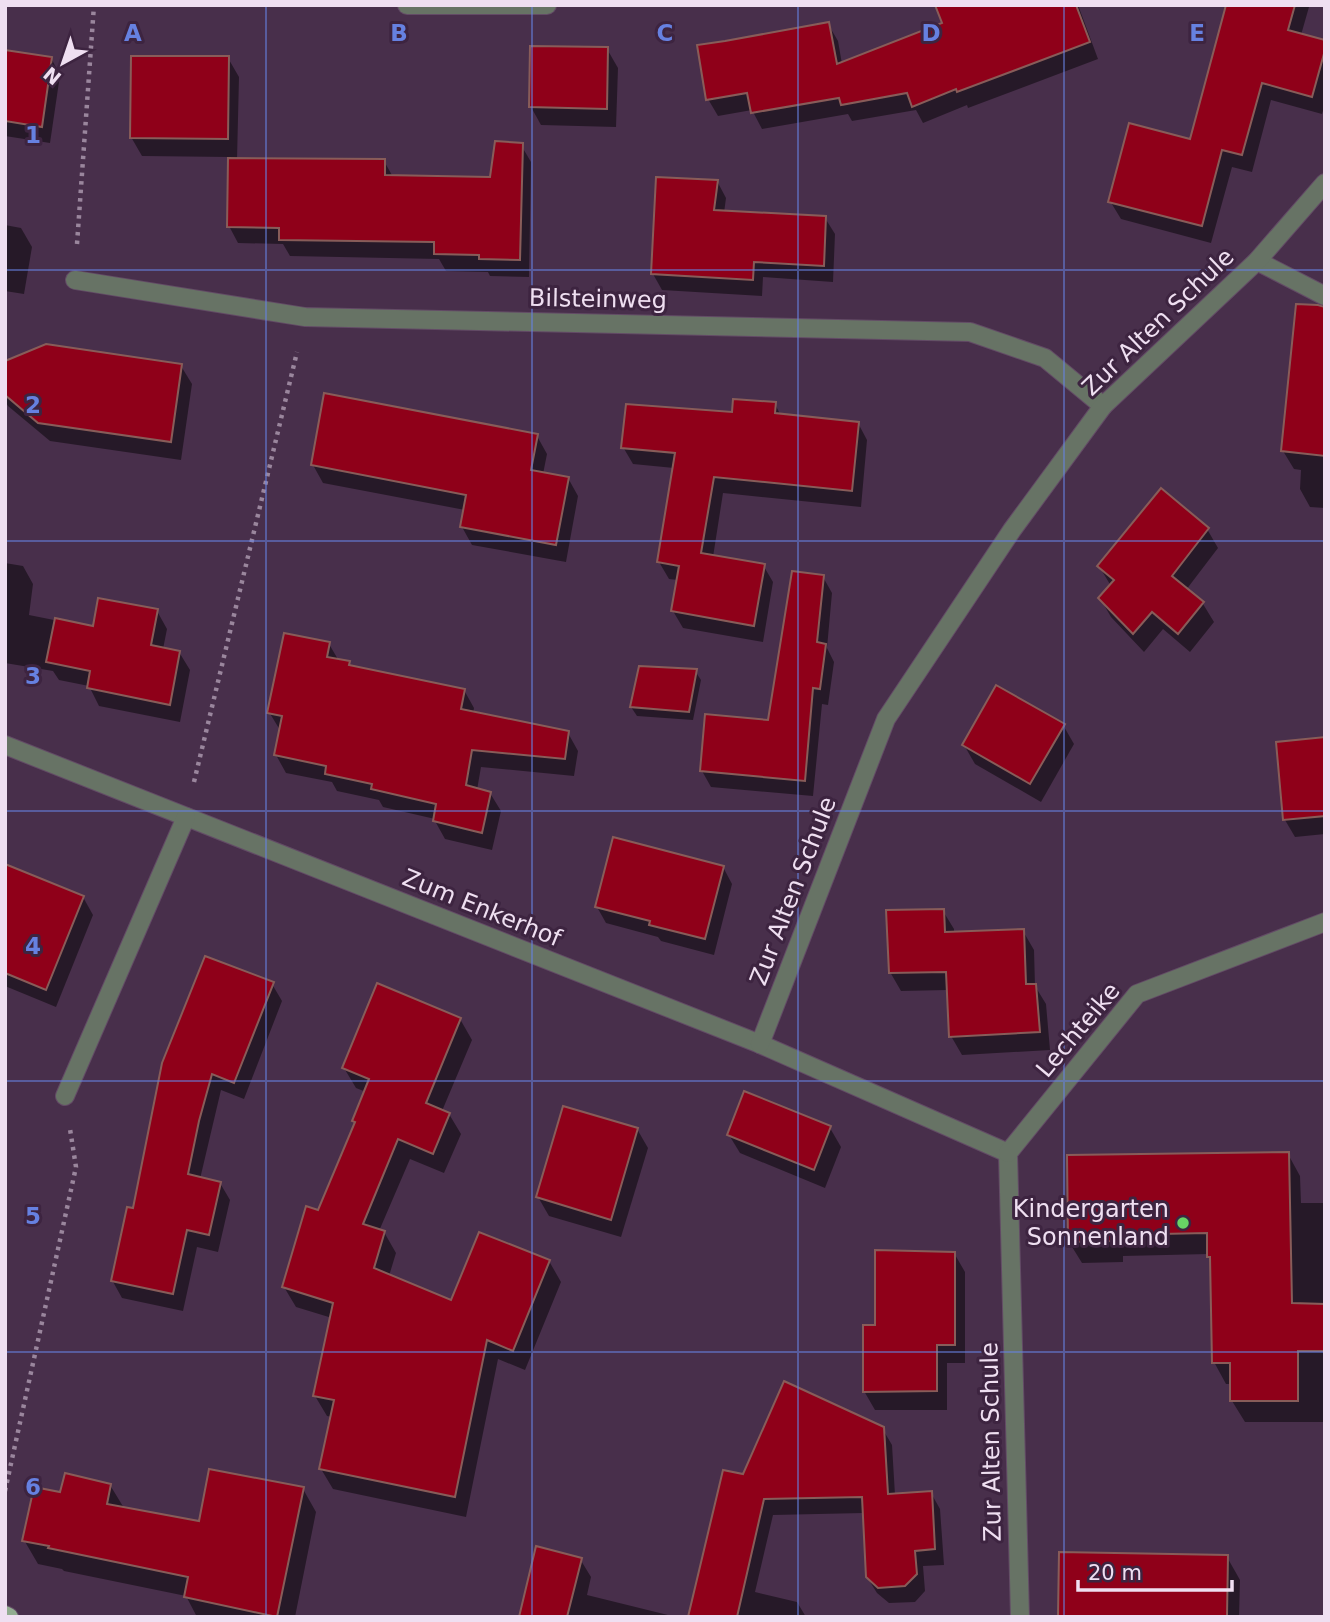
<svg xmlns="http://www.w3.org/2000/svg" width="1330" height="1622" viewBox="0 0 1330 1622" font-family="'DejaVu Sans',sans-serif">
<rect width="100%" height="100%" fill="#482f4b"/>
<g fill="#0007">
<path d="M952,5H1078L1098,59L968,108L967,105L923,123L916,110L852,121L848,114L762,129L752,110L718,116L708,99L828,24L838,41L842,64L944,24Z"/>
<path d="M1228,5H1307L1309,7L1301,35L1325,42V104L1322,114L1271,100L1252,172L1232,167L1211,243L1121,219L1110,201L1191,141Z"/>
<path d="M607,49L618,68L616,127L541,125L531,107Z"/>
<path d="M5,52L51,58L60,75L50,143L5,136Z"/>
<path d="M228,58L239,77L237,160L384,161L393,177L492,179L521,145L531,162L529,277L490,276L488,272L446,271L439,259L290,256L283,244L238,243L229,226V157L142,156L131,137Z"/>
<path d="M717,181L726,198L724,213L825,218L835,234L833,282L763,277L762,296L662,290L653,274Z"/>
<path d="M5,225L21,228L32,247L24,294L5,291Z"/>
<path d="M5,363L181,366L192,384L181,460L50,441L8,406L5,401Z"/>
<path d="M1325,370V508L1310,507L1300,489L1301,470L1294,469L1283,451Z"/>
<path d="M775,404L781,416L858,423L867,440L861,507L723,493L713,557L763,565L773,582L763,642L683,628L673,611L678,580L669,579L659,562L674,468L633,464L623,447L733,414Z"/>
<path d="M537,436L547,454L543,474L568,478L578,496L566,562L472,545L462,527L465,510L323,483L313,465Z"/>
<path d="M1207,529L1218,548L1186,590L1203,604L1214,622L1190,652L1163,629L1144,652L1111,617L1100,598L1111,586L1099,566Z"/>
<path d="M5,563L23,566L33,584L29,615L94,628L157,611L167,629L163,649L179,652L190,670L180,722L99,706L89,686L59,680L53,671L5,663Z"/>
<path d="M823,577L832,593L827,648L834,662L828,705L822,704L813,796L711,787L702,771L770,722Z"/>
<path d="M329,644L339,661L349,663L351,667L464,690L474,708L473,713L568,733L578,751L574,776L481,767L477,790L490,793L501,811L492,850L445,839L435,821V819L383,807L379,800L337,791L332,782L286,773L276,755L280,730L269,712Z"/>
<path d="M695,671L701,680L693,720L637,716L631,707Z"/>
<path d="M1063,725L1074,744L1041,802L975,764L964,745Z"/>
<path d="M1325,739V834L1295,837L1285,820Z"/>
<path d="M5,865L83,897L93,915L56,1007L5,986Z"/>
<path d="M723,867L732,884L714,955L661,941L658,937L606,923L597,907Z"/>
<path d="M943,911L954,929V933L1023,931L1034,950L1035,986L1046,1004L1050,1050L962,1055L951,1036L948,990L901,991L890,972Z"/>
<path d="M206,958L272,984L282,1001L244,1099L221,1090L200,1179L220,1183L230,1200L218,1252L197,1247L183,1311L122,1298L112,1280L135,1210Z"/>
<path d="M460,1019L472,1040L442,1111L449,1114L461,1134L444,1173L410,1159L379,1231L384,1232L396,1253L389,1276L452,1303L549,1261L561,1282L525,1370L498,1359L466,1517L333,1489L321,1469L332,1417L327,1416L315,1396L332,1318L296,1307L284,1287L319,1212L356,1124L354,1120L366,1092L356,1088L344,1068Z"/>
<path d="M830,1128L841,1147L825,1188L740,1153L729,1135Z"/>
<path d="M637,1129L648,1148L621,1237L549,1216L538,1197Z"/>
<path d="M1288,1154L1300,1176L1301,1203H1325V1422H1245L1232,1401V1384H1226L1214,1362L1212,1262L1209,1254L1123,1256V1262L1082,1263L1069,1242Z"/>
<path d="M954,1253L965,1272V1363H947V1410H875L864,1391L876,1327Z"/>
<path d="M882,1428L892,1445L895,1495L931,1493L940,1509L944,1565L923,1566L925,1591L915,1602L889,1603L877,1593L867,1577L864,1513L773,1515L755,1592L797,1602L806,1617H690L744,1476Z"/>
<path d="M110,1485L124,1508L200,1523L303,1489L316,1512L295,1617H197L186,1596L64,1571L62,1569L38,1564L24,1540L62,1494Z"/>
<path d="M1227,1557L1240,1580L1239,1617H1060Z"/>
<path d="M580,1559L591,1577L587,1595L676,1617H521Z"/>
</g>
<g fill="#8f0019" stroke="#885c59" stroke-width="2">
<path d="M935,5H1076L1090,42L957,92L956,89L912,107L907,93L841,105L839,98L751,113L747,93L706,100L697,45L725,41L829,22L837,64L942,23Z"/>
<path d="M1226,5H1295L1288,30L1325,40V50L1312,97L1262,83L1242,155L1222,150L1202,226L1108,202L1129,123L1190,139Z"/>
<path d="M530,46L608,47L607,109L529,107Z"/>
<path d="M5,50L52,57L42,127L5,121Z"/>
<path d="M131,56H229L228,139L130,138Z"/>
<path d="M495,141L523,143L520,260L479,259V255L434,254V242L279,240V228L227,227L228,158L385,159V175L490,177Z"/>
<path d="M656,177L718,180L714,210L826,216L824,266L754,262L753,280L651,274Z"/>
<path d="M1296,304L1318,305L1325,307V456L1281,451Z"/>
<path d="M46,344L182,364L171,442L38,423L5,395V361Z"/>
<path d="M324,393L538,434L531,470L569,477L556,545L460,527L466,495L311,465Z"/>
<path d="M733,399L776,402L775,413L859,422L852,491L714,477L701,553L765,564L754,626L671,611L679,566L657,562L675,453L621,448L626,404L732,412Z"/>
<path d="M1161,488L1209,528L1172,576L1204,602L1178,634L1152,612L1133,634L1098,598L1114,580L1097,566Z"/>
<path d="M792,571L824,575L817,642L826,644L820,689L813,688L805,781L700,771L705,714L768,720Z"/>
<path d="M98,598L158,609L151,645L180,651L170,705L87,688L90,671L46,662L55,618L93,626Z"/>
<path d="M284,633L330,642L327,657L350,661L349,665L465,689L461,709L569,731L565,759L472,750L466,785L491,792L482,833L433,821L436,804L371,789L372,784L325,774L326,766L274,755L282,716L267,713Z"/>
<path d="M639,666L697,669L689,712L630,707Z"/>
<path d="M996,685L1065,724L1030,784L962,745Z"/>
<path d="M1325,737V816L1283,820L1276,742Z"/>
<path d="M613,837L724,866L705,939L649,925L650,921L595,907Z"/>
<path d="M5,864L84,896L46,990L5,973Z"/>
<path d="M944,909L945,932L1024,929L1026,984H1036L1040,1032L949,1037L946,972L889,973L886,910Z"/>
<path d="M205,956L274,982L234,1083L212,1074L199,1121L188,1174L221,1182L209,1235L187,1230L173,1294L111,1281L127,1207L133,1208L162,1063Z"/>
<path d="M377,983L461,1018L426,1103L450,1113L433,1154L398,1139L363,1224L385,1231L374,1268L451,1300L479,1232L550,1260L513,1351L487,1340L455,1497L319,1469L334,1400L313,1396L333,1303L282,1287L306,1206L318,1210L355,1122L352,1121L369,1079L342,1068Z"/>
<path d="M744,1091L831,1126L814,1170L727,1135Z"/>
<path d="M563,1106L638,1128L611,1220L536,1197Z"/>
<path d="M1289,1152L1292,1303L1325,1304V1351H1298V1401H1230V1363H1212L1210,1257H1207V1233L1112,1235V1241L1068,1242L1067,1155Z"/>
<path d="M875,1250L955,1252V1345H937V1391L863,1392V1325H875Z"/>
<path d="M784,1381L884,1427L888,1494L932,1491L935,1549L915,1551L917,1574L905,1586L878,1588L866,1577L862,1497L764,1499L737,1617H688L723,1470L743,1474Z"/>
<path d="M209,1469L304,1487L277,1617L184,1597L188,1577L48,1548L49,1546L22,1541L34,1487L60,1492L65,1473L111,1484L107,1504L199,1521Z"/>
<path d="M536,1546L582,1558L567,1617H519Z"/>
<path d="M1059,1552L1228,1555L1227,1617H1058Z"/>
</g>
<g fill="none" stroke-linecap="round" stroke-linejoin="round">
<defs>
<g id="minor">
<path d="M407,5H547"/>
<path d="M1257,261L1325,296"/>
<path d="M75,280L305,317L970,332L1045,358L1103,406"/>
<path d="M5,745L760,1044L1008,1153"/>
<path d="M760,1044L886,719L1012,530L1103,406L1257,261L1325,183"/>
<path d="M65,1096L186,817"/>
<path d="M1008,1153L1020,1617"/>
<path d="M1008,1153L1137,994L1325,922"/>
</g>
<path id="major" d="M5,1615L9,1617"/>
</defs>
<use href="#minor" stroke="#634b66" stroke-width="20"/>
<use href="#major" stroke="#634b66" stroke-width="20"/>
<g stroke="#9a869d" stroke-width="4.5" stroke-dasharray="3.5 5" stroke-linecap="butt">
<path d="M77,244L94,5"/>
<path d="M194,782L297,352"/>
<path d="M5,1491L76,1167L70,1129"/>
</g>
<use href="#minor" stroke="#677365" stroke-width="18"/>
<use href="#major" stroke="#92ac90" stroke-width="18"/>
</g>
<path fill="none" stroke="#6681e1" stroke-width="2" stroke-opacity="0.55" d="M266,5V1617M532,5V1617M798,5V1617M1064,5V1617M5,270H1325M5,541H1325M5,811H1325M5,1081H1325M5,1352H1325"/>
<circle fill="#68d465" stroke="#3d2440" stroke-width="2.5" cx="1183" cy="1223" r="7"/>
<g text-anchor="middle" stroke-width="6" stroke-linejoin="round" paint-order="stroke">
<g font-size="24" fill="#efdff1" stroke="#3d2440">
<text transform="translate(598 299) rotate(1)" y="8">Bilsteinweg</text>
<text transform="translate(1158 322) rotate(-44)" y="8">Zur Alten Schule</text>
<text transform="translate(793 891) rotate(-69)" y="8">Zur Alten Schule</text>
<text transform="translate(482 908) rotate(22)" y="8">Zum Enkerhof</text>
<text transform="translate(1078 1030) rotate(-50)" y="8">Lechteike</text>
<text transform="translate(991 1442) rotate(-91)" y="8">Zur Alten Schule</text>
</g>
<g font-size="24" fill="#efdff1" stroke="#3d2440" text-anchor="end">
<text x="1169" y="1217">Kindergarten<tspan x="1169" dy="28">Sonnenland</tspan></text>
</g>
</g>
<g font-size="23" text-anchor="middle" font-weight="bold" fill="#6681e1" stroke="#3d2440" stroke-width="6" stroke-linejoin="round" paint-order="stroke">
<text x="133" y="41">A</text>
<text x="399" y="41">B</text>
<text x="665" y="41">C</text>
<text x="931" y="41">D</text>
<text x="1197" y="41">E</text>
<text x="33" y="143">1</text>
<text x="33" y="413">2</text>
<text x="33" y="684">3</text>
<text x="33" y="954">4</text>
<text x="33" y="1224">5</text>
<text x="33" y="1495">6</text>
</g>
<rect width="1330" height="1622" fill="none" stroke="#efdff1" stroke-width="14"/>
<g transform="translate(63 63) rotate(220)" stroke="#3d2440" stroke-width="5" paint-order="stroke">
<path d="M0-5L12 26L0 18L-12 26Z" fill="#efdff1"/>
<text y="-10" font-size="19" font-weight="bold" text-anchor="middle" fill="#efdff1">N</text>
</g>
<path d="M1078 1580v10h154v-10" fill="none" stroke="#efdff1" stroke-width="3.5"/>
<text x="1088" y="1580" font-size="21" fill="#efdff1" stroke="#3d2440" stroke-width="5" paint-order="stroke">20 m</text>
</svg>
